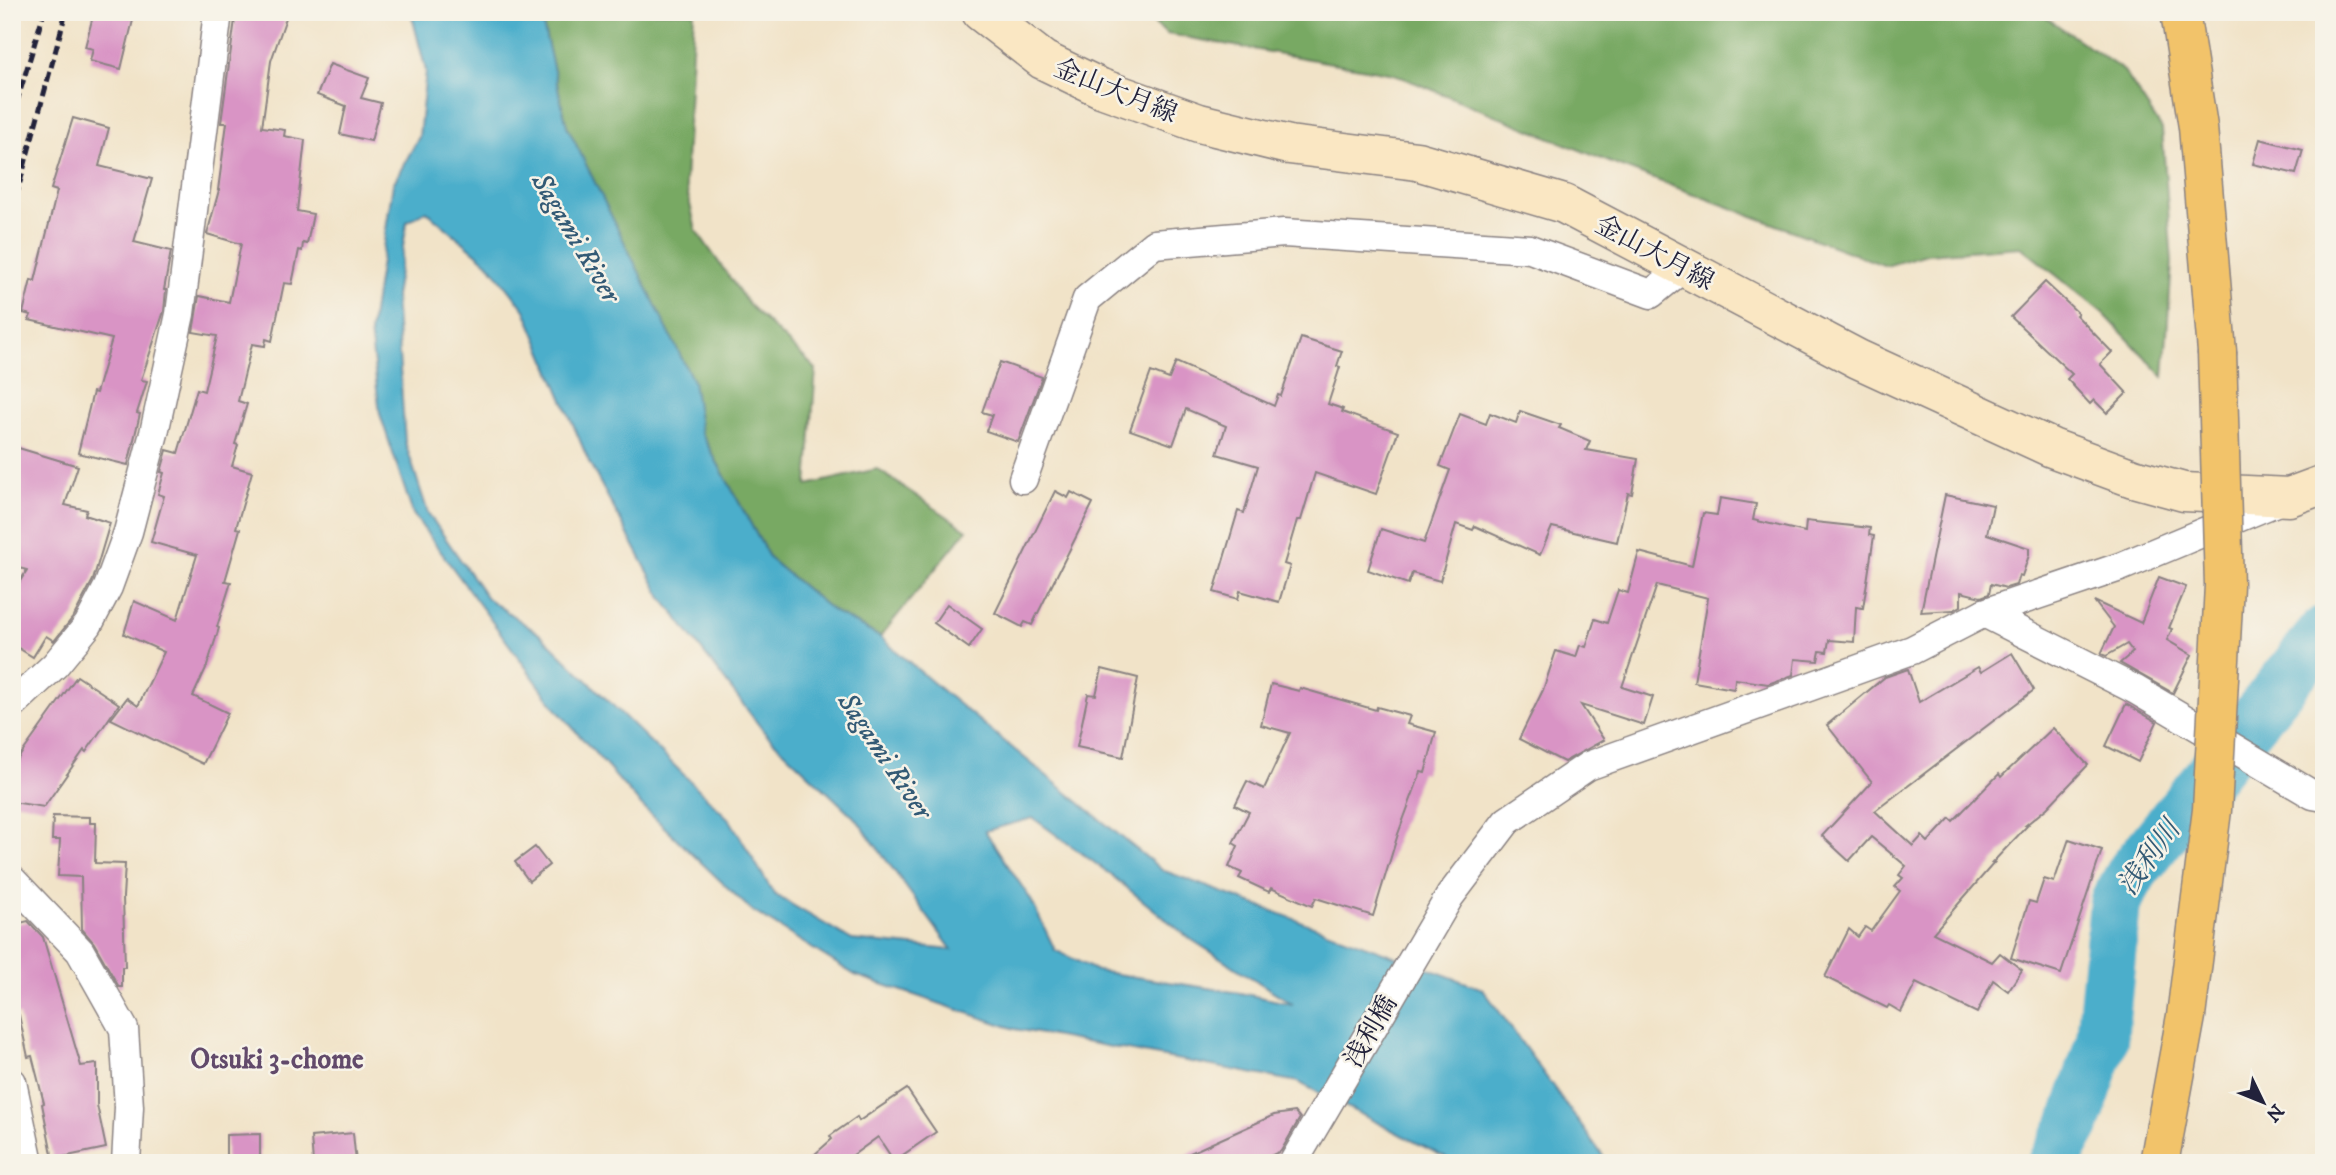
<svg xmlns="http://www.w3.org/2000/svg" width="2336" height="1175" viewBox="0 0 2336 1175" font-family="'IM FELL DW Pica','Noto Serif JP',serif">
<rect width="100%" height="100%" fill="#f7f3e8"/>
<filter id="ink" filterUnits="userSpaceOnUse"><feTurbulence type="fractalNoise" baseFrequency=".0143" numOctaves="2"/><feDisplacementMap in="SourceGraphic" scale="14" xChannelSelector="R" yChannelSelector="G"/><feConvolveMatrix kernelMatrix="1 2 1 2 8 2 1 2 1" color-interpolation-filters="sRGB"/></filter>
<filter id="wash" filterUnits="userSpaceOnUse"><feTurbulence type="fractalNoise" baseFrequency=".00686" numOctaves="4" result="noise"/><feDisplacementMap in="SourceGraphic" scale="28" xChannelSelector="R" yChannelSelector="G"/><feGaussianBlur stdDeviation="1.57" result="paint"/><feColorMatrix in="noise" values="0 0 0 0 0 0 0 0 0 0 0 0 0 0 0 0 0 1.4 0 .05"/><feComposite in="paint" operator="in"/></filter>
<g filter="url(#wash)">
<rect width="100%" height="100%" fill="#f1e3c8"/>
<g fill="#78a963" stroke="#4d664f" stroke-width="2">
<path d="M540,12H694L685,182L696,230L749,305L816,369L807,485L877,469L967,530L880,637L834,612L770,559L701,433L567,126Z"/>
<path d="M1140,12H2038L2124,71L2162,129L2172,262L2164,377L2103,313L2021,247L1927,254L1886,266L1619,166L1394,74L1167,34Z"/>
</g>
<path fill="#4caecb" stroke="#376883" stroke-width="2" fill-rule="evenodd" d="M411,12H540L567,126L693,381L701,433L770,559L834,612L880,637L944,692L1162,870L1483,989L1608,1163H1456L1298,1082L1015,1029L855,975L751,910L640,804L558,711L413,514L380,414L370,332L393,184L419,137L426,71ZM426,211L488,263L525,310L589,462L662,598L765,733L857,820L952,950L852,940L774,894L730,820L542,636L487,598L428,513L405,442L395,296L407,222ZM1033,818L1110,874L1189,938L1293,1004L1240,993L1097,971L1055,950L1031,900L985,831Z"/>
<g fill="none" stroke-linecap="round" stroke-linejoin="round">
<path stroke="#4caecb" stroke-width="52" d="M2053,1163L2074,1125L2102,1040L2115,903L2133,871L2324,632"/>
</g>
<g id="blocks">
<g fill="#d994c5">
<path d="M94,12H135L121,69L90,61L93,49L85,47Z"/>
<path d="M236,12H288L271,61L262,127L285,130L284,136L305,140L297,211L313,214L307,244L303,243L302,251L299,250L292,284L284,283L272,341L266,339L265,346L252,344L238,401L247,404L235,444L238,445L232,466L252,472L236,528L240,529L225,581L231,582L217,627L219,628L207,666L193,696L228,713L203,764L111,719L127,698L138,706L164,652L124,634L134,601L177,620L197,555L151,542L164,496L158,494L164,473L161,472L167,450L178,453L197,389L204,391L217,336L193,332L199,296L229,302L241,244L207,234L219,190H218L227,123H221Z"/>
<path d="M330,64L369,78L361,98L381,103L371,141L340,134L346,106L317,95Z"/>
<path d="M73,118L109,128L99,166L152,179L134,242L171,251L164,290H166L164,311L141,380L147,381L137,413L140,414L128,465L78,453L93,392L96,393L112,339L29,320L31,315L23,313L31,280L35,281L57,191L51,189Z"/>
<path d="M2260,139L2303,150L2296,174L2253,164Z"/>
<path d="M2045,282L2078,313L2076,315L2112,352L2100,364L2127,393L2107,413L2094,400L2090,404L2067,379L2072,374L2011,317Z"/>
<path d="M1301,338L1342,351L1337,366L1340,367L1328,404L1343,409L1342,412L1398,432L1376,494L1315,473L1301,520H1297L1284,564L1290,566L1279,602L1240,591L1238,599L1214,592L1238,511L1244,513L1258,466L1217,454L1226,426L1186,409L1173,445L1130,430L1151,372L1169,379L1176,362L1274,406L1278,395L1281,396Z"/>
<path d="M1000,362L1042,377L1018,442L986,431L992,415L982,412Z"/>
<path d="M1520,411L1561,425L1559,428L1590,441L1586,450L1638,459L1632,494L1628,493L1617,542L1552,527L1540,555L1475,526L1473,530L1456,524L1440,581L1412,573L1408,584L1368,570L1381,529L1424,543L1450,470L1440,466L1460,414L1486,424L1490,413L1516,423Z"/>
<path d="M12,446L78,466L65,505L87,510L85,515L110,523L93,580L74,616L54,641L46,636L33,657L12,644V594L27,570L12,566Z"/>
<path d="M1055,491L1068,498L1071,492L1093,503L1032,625L1025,622L1022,627L995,613Z"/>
<path d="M1945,495L1993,505L1987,534L2029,548V555L2022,576L2019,575L2016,585L2006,588L1991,584L1989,594L1981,597L1961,592V606L1954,610L1921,612Z"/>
<path d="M1720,498L1756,504L1753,520L1805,532L1806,521L1870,528L1869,535L1874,536L1863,608L1856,607L1854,642L1829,640L1827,652L1820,651L1818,661L1795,659L1793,675L1768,684L1735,679L1734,689L1694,682L1708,598L1657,585L1622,687L1653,697L1644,725L1581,705L1604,740L1564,762L1519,739L1543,690L1556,651L1576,657L1580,645L1586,647L1595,619L1607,623L1618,590L1628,593L1639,552L1692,566L1703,513L1717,515Z"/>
<path d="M2159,577L2186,587L2169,628L2172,629L2167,640L2192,655L2173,693L2120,663L2133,652L2127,644L2106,656L2101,654L2114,627L2094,601L2141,623Z"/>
<path d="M947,604L982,629L969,648L934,623Z"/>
<path d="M2012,653L2034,690L1875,811L1913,846L1922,836L1928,842L1950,818L1953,821L1999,774L2001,777L2053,728L2088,765L2047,808L2026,825H2028L1992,863H1994L1933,933L1992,962L2000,953L2022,970L2008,991L1993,980L1977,1013L1916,983L1901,1012L1889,1005L1887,1008L1825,977L1849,929L1858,937L1865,927L1871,931L1900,891L1895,887L1903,878L1899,875L1906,866L1871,837L1849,861L1822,836L1872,782L1827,725L1885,677L1908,669L1919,702L1978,667L1981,672Z"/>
<path d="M1102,669L1138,678L1123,757L1077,747L1088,694L1096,695Z"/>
<path d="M77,676L119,704L86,752L84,750L44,807L12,802V767Z"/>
<path d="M1271,684L1299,691L1300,688L1376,710L1377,707L1410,716L1407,724L1436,732L1425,773L1421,772L1398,834L1373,916L1316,898L1312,906L1271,888L1269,892L1239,878L1242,873L1229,867L1238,846L1233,843L1249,812L1235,805L1247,781L1264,789L1290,733L1261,725Z"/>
<path d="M2126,704L2157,722L2138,762L2106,746Z"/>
<path d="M53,816L90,817V823H96L95,863L125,864L123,897L125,967H122V987H119L94,943L82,929L81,877L58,876L60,840H52Z"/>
<path d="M2069,839L2102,850L2061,974L2011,958L2029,901L2036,903L2044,879L2054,882Z"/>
<path d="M535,847L549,865L529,881L515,862Z"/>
<path d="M28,921L43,937L81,1066L97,1064V1105L106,1148L53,1159L42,1104L44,1103L32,1056L28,1057L19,1015L12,1016V925Z"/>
<path d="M907,1089L936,1132L894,1161L878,1137L842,1163H805L832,1139L830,1136L857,1117L859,1121Z"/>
<path d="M1295,1112L1300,1118L1281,1151L1255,1163H1168L1274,1115Z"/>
<path d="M353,1133L356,1163H313L311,1137Z"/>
<path d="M260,1134V1163H226V1135Z"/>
</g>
</g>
</g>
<g filter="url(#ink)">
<use href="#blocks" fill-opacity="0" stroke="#8a8282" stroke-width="2"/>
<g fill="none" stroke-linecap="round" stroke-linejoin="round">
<defs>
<g id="minor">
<path d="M1023,479L1087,299L1154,244L1284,233L1530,249L1651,294L1683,268"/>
<path d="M1984,613L2136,690L2313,795L2324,797"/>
<path d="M12,705L55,665L88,625L108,587L128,532L154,433L180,314L218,12"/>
<path d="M12,880L80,951L124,1029L129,1107L126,1163"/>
<path d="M12,1082L29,1163"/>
<path d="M1293,1163L1450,896L1507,821L1588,766L1912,650L1984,613L2120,567L2283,499"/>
</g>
<path id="secondary" d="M981,12L1043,60L1101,88L1199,123L1289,145L1417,161L1564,204L1858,359L2052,448L2133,478L2184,492L2289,497L2324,484"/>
<path id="motorway" d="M2180,12L2198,127L2217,352"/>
</defs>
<use href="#minor" stroke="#8a8282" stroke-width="31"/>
<use href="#secondary" stroke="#8a8282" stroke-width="41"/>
<use href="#motorway" stroke="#8a8282" stroke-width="41"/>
<use href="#minor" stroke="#fff" stroke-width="28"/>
<use href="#secondary" stroke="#fae7c3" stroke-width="38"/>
<use href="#motorway" stroke="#f2c36a" stroke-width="38"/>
<g stroke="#22223b" stroke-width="5" stroke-dasharray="10 5" stroke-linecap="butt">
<path d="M12,118L44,12"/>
<path d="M12,212L66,12"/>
</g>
<defs>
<path id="motorway-bridge" d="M2159,1163L2186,1016L2212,810L2224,585L2217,352"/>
</defs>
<use href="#motorway-bridge" stroke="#8a8282" stroke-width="41" stroke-linecap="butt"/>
<use href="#motorway-bridge" stroke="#f2c36a" stroke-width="38"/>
</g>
</g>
<g text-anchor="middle" stroke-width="5" stroke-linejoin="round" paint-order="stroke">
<g font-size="26" fill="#22223b" stroke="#f7f3e8">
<text transform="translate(1116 90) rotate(22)" y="9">金山大月線</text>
<text transform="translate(1655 252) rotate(28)" y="9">金山大月線</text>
<text transform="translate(1370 1031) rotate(-60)" y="9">浅利橋</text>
</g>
<g font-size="28" font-style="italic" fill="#335a75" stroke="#f7f3e8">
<text transform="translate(577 237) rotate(59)" y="10">Sagami River</text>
<text transform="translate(886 755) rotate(56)" y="10">Sagami River</text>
<text transform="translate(2148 857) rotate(-54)" y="10">浅利川</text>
</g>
<g font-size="28" font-weight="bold" fill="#624a6b" stroke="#f7f3e8">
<text x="277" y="1068">Otsuki 3-chome</text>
</g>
</g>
<rect width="2336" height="1175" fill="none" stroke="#f7f3e8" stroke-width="42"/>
<g transform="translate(2263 1102) rotate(133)" stroke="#f7f3e8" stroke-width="5" paint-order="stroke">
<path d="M0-5L12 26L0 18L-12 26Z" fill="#22223b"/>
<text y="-10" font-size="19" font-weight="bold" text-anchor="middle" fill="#22223b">N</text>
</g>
</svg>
